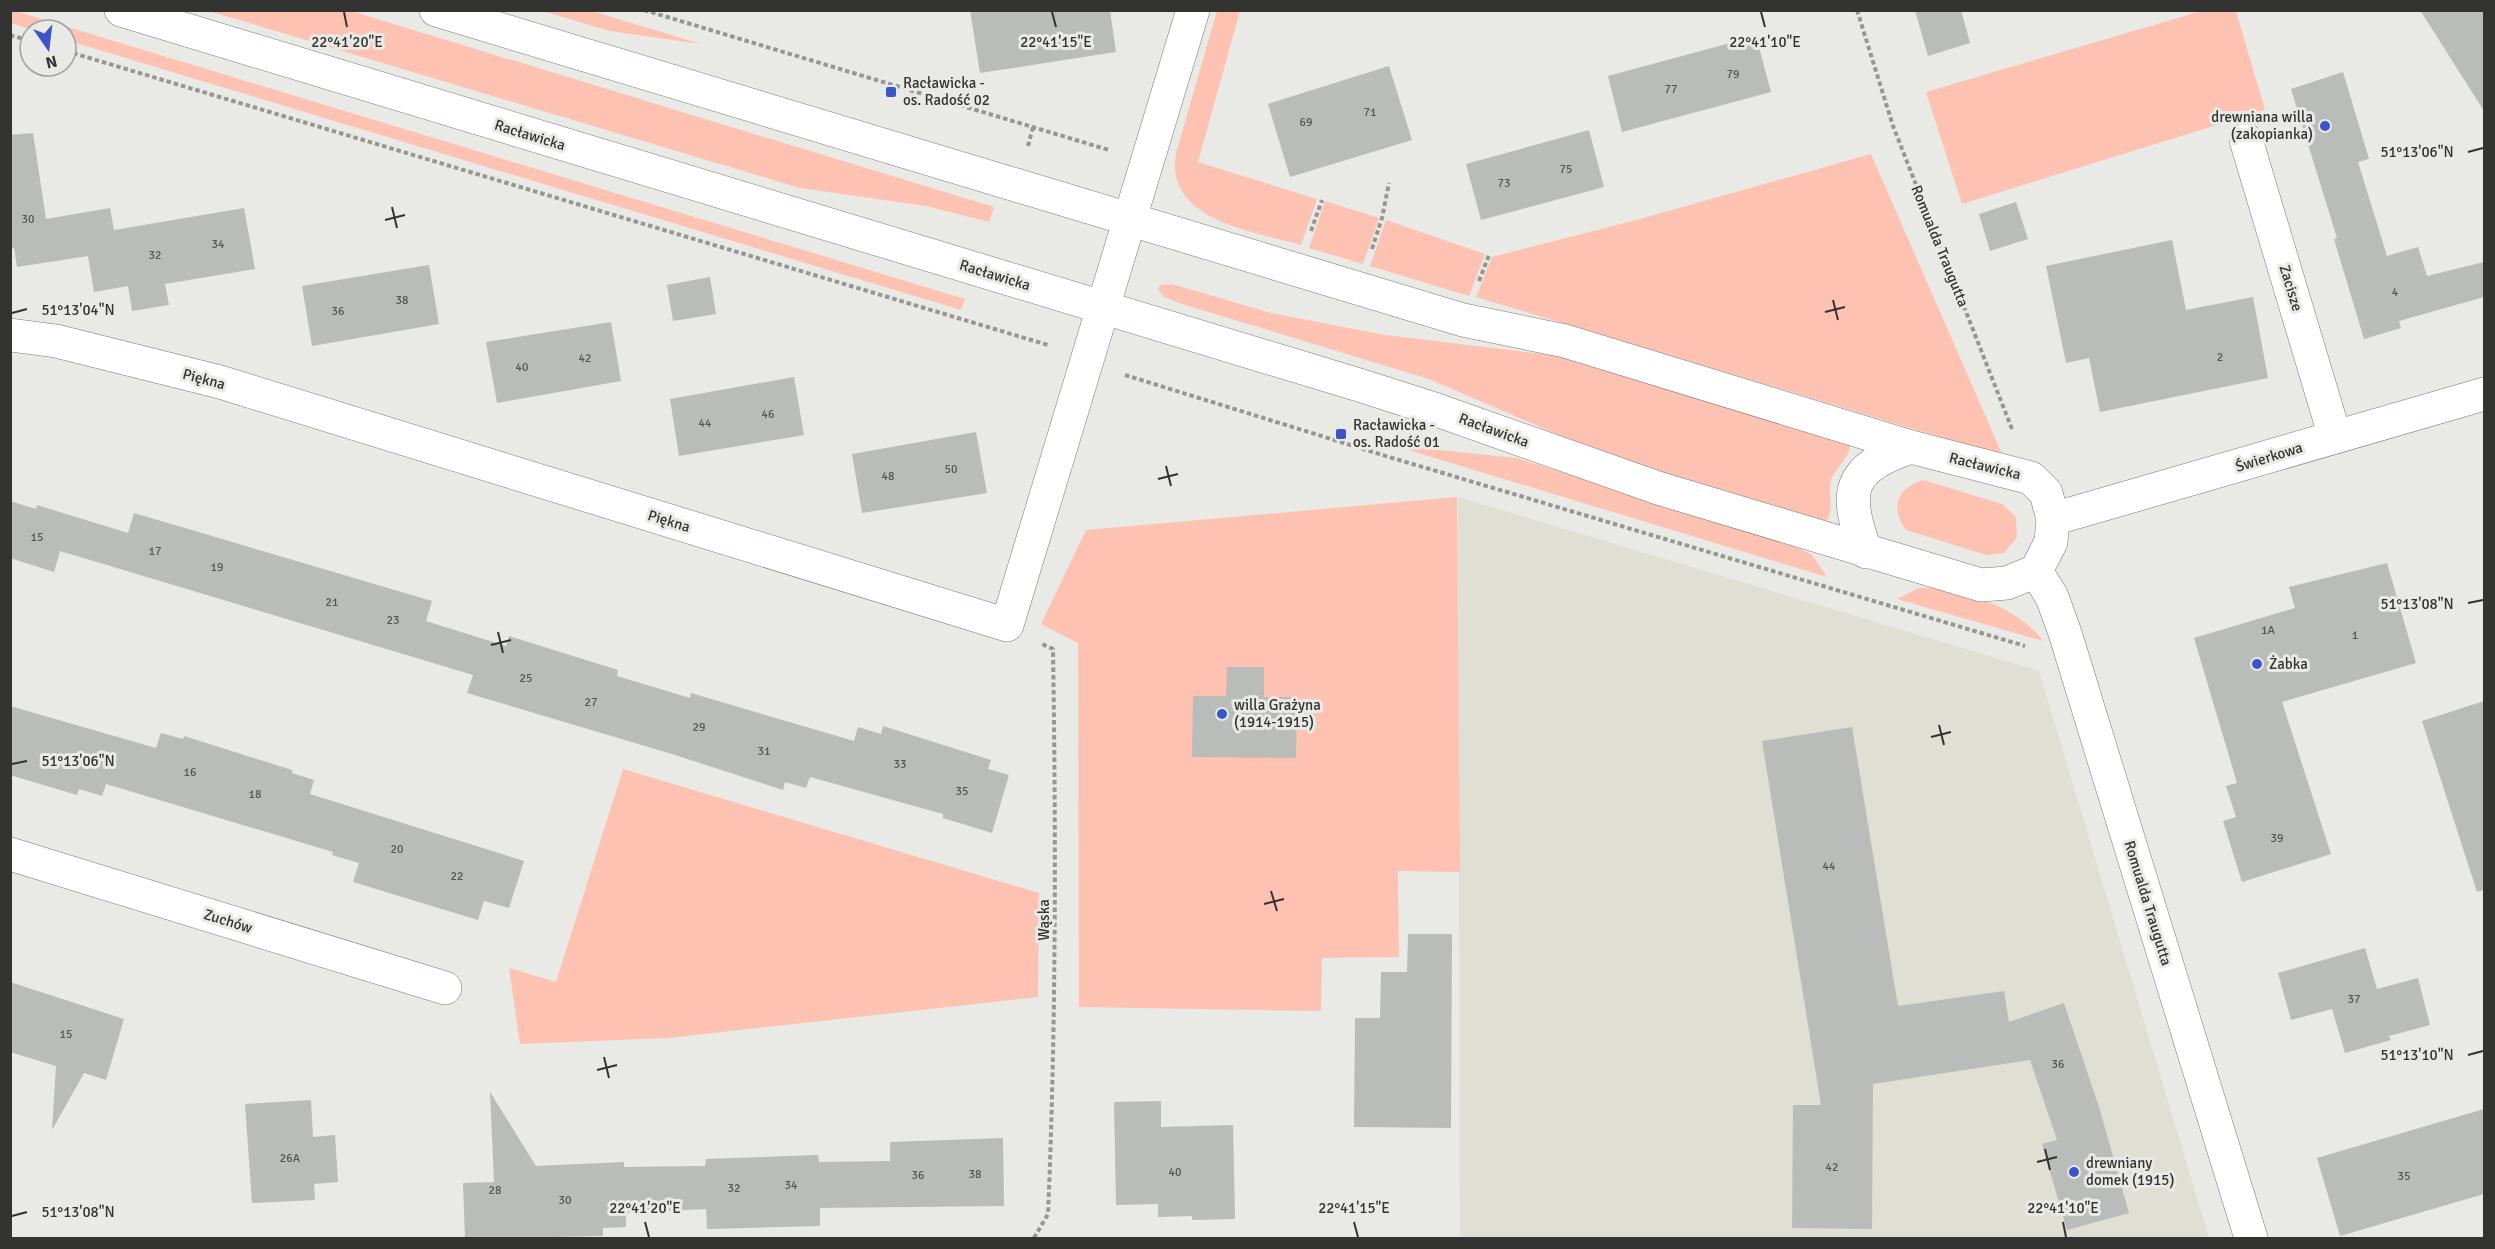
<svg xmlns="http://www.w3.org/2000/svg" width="2495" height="1249" viewBox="0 0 2495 1249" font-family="Signika,sans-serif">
<rect width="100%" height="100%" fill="#e9e9e5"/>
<path fill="#e0dfd4" d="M1458,497L2039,671L2209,1238H1460Z"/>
<g fill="#fec2b3">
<path d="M2205,10L2236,11L2265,110L1962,204L1926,92Z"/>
<path d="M10,11H15L965,299L961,310L66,40V30H34L11,23Z"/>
<path d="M209,11H351L994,207L989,222L926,206L800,188Z"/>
<path d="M542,11H592L701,44L610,31Z"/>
<path d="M1217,11H1240L1198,162L1317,199L1301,245C1254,231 1164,221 1176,153Z"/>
<path d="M1871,154L2003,456L1476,297L1492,257L1640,219Z"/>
<path d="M1325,201L1379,218L1363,264L1309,248Z"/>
<path d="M1386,220L1485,254L1469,296L1370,266Z"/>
<path d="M1172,284L1271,313L1385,335L1591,360L1850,445C1851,457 1835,467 1831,481C1827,495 1836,511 1825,522L1628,465L1429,379L1182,304L1164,297L1158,289L1160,285Z"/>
<path d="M1392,445L1516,458L1789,543L1812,555L1827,577Z"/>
<path d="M1923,480L2002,504L2016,517L2017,537L2004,553L1986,555L1906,530C1890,509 1897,487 1923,480Z"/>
<path d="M1457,497L1460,872L1398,871L1399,957L1322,958L1321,1011L1079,1007L1078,643L1041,624L1086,530Z"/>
<path d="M1919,588C1959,586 2019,608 2043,641L1897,599Z"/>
<path d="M623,769L1039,893L1038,997L668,1038L520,1044L509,968L556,982Z"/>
</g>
<g fill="#babcb9">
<path d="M970,10H1110L1116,52L980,73Z"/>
<path d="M1915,10H1961L1970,43L1928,56Z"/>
<path d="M2420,10H2484V111Z"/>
<path d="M1756,36L1771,92L1622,132L1608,76Z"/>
<path d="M1389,66L1412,140L1290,177L1268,104Z"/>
<path d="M2343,72L2369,159L2358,162L2387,256L2418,247L2427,276L2484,262V297L2399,321L2401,328L2364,339L2334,239L2337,238L2291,89Z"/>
<path d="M1589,130L1604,187L1481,220L1466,164Z"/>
<path d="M33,133L46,219L110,208L114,230L244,208L255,269L165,284L169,305L132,311L128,286L94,292L88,256L17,267L14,248L10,249V135Z"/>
<path d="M2016,202L2028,239L1990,251L1979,214Z"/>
<path d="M2172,240L2186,310L2253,297L2268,378L2100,412L2089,358L2066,363L2046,266Z"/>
<path d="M429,265L439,324L312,346L302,286Z"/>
<path d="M710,277L716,314L673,321L667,285Z"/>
<path d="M611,322L621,381L497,403L486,342Z"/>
<path d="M794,377L804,435L679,456L670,399Z"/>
<path d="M976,432L987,493L862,513L852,454Z"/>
<path d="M10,501L36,509L37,505L128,533L134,513L432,601L426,621L506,646L509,636L618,670L617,676L690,698L691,693L854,741L858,727L881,734L883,726L991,760L988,769L1009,775L992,833L943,818V814L810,777L806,788L785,782L783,790L672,754L467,693L473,675L60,551L54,572L10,558Z"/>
<path d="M2387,563L2416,663L2282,702L2331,854L2242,882L2223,821L2236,817L2226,786L2237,783L2194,638L2295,608L2289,587Z"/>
<path d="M1227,667H1264V697H1297L1296,758L1192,757L1193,696H1226Z"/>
<path d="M2484,701V890L2477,892L2422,721Z"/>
<path d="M10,706L156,748L161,733L183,739L184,736L292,770V773L314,780L310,794L524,861L509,908L484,901L478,920L353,882L359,863L332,855L333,852L106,784L102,796L79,789L77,795L10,775Z"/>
<path d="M1852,727L1898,1006L2004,991L2009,1022L2064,1003L2100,1110L2129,1213L2067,1230L2042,1144L2057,1140L2030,1060L1873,1084L1872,1229L1792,1228L1793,1105H1821L1762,741Z"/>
<path d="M1408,934H1452L1451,1128L1354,1127L1355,1018H1380L1381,972H1407Z"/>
<path d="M2365,948L2377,989L2418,978L2430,1025L2389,1036L2391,1040L2345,1053L2332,1009L2291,1020L2278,973Z"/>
<path d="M10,982L124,1019L106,1080L84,1073L52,1130L56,1066L10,1052Z"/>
<path d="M490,1092L536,1166L624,1162V1167L705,1166L706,1159L818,1155L819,1162L890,1161V1142L1003,1138L1004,1206L820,1208V1226L707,1229L706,1209L626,1213V1227L603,1228V1236L465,1239L463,1183L494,1182Z"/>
<path d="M311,1100L313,1137L335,1135L338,1182L314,1184L315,1200L252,1203L245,1104Z"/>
<path d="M1161,1101V1127L1233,1125L1235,1219L1192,1220V1216L1158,1217V1204L1116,1205L1114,1102Z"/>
<path d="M2484,1109V1194L2340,1236L2317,1158Z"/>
</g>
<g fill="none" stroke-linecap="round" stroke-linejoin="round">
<defs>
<g id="minor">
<path d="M121,10L1359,385L1434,409L1658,488L1981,585L2007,583L2036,571L2051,542L2053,519L2046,493L2031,478L1911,447L1565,341L1463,320L436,10"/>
<path d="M2246,140L2335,437"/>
<path d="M10,335L56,341L220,382L1007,625L1193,10"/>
<path d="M2053,519L2484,394"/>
<path d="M1866,552C1843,492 1847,468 1911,447"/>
<path d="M2036,571L2052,597L2065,633L2251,1238"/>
<path d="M10,854L445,988"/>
</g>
</defs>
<use href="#minor" stroke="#797975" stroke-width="34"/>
<g stroke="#969693" stroke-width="4" stroke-dasharray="4.5 3" stroke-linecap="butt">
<path d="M644,10L1109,150"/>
<path d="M1857,10L1893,126L2012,429"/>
<path d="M10,35L30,41"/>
<path d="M66,51L1048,345"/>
<path d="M1028,146L1033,127"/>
<path d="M1311,231L1322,200"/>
<path d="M1372,249L1382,218L1389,183"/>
<path d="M1479,281L1489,255"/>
<path d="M1125,375L1389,457L2025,646"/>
<path d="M1034,1238L1048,1214C1056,1026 1056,838 1053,649L1042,644"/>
</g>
<use href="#minor" stroke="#fff" stroke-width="33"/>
</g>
<path fill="none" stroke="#333332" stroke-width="2" d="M344,12L347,27M1052,12L1056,27M1761,12L1765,27M2468,152L2483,148M392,207L397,228M385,220L405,215M1833,300L1838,320M1825,312L1845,307M12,313L27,309M1166,466L1171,486M1158,479L1178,474M2468,603L2483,600M498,632L503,653M491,645L511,640M1939,725L1944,745M1931,737L1951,732M12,764L27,761M1271,891L1277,911M1264,904L1284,899M2468,1055L2483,1051M604,1057L609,1078M597,1070L617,1065M2045,1149L2050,1170M2037,1162L2057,1157M12,1216L27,1212M645,1222L649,1237M1354,1222L1358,1237M2063,1222L2066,1237"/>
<g fill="#3a55c7" stroke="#e9e9e5" stroke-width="2">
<rect x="885" y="86" width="12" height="12" rx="3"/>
<circle cx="2325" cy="126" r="6"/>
<rect x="1335" y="428" width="12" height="12" rx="3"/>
<circle cx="2257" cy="664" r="6"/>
<circle cx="1222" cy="714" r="6"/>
<circle cx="2074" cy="1172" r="6"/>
</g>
<g text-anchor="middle" stroke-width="6" stroke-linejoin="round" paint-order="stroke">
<g font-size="12" fill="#555554">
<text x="1733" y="78">79</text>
<text x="1671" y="93">77</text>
<text x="1370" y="116">71</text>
<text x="1306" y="126">69</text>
<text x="1566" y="173">75</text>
<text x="1504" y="187">73</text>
<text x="28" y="223">30</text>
<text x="218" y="248">34</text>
<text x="155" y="259">32</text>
<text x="2395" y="296">4</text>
<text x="402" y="304">38</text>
<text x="338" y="315">36</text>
<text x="2220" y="361">2</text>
<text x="585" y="362">42</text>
<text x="522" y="371">40</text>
<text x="768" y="418">46</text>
<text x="705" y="427">44</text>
<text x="951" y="473">50</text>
<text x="888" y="480">48</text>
<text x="37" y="541">15</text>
<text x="155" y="555">17</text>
<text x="217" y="571">19</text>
<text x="332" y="606">21</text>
<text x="393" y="624">23</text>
<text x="2268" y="634">1A</text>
<text x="2355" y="639">1</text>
<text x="526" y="682">25</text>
<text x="591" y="706">27</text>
<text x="699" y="731">29</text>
<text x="764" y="755">31</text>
<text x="900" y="768">33</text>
<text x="190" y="776">16</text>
<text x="962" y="795">35</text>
<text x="255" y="798">18</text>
<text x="2277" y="842">39</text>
<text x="397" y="853">20</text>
<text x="1829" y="870">44</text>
<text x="457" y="880">22</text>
<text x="2354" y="1003">37</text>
<text x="66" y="1038">15</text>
<text x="2058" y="1068">36</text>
<text x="290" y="1162">26A</text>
<text x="1832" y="1171">42</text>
<text x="1175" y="1176">40</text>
<text x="975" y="1178">38</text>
<text x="918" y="1179">36</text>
<text x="2404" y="1180">35</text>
<text x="791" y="1189">34</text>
<text x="734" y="1192">32</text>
<text x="495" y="1194">28</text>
<text x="565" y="1204">30</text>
</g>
<g font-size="15" fill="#333332" stroke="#e9e9e5" text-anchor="start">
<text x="903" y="88">Racławicka -<tspan x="903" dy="17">os. Radość 02</tspan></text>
<text x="2313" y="122" text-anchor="end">drewniana willa<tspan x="2313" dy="17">(zakopianka)</tspan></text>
<text x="1353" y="430">Racławicka -<tspan x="1353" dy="17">os. Radość 01</tspan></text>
<text x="2269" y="669">Żabka</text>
<text x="1234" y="710">willa Grażyna<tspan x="1234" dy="17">(1914-1915)</tspan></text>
<text x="2086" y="1168">drewniany<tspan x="2086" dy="17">domek (1915)</tspan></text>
</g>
<g font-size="15" fill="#333332" stroke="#e9e9e5">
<text transform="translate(530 135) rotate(17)" y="5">Racławicka</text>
<text transform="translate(1940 246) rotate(68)" y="5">Romualda Traugutta</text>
<text transform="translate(995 275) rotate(17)" y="5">Racławicka</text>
<text transform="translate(2291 288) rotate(73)" y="5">Zacisze</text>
<text transform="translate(204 379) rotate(15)" y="5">Piękna</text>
<text transform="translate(1494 430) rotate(20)" y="5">Racławicka</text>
<text transform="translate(2269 457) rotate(-17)" y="5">Świerkowa</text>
<text transform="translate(1985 466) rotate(14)" y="5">Racławicka</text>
<text transform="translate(669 521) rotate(17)" y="5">Piękna</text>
<text transform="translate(2148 903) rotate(73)" y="5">Romualda Traugutta</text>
<text transform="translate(1044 920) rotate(-90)" y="5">Wąska</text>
<text transform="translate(228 921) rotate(17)" y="5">Zuchów</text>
</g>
</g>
<g font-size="15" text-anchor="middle" fill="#333332" stroke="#e9e9e5" stroke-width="6" stroke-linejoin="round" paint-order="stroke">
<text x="347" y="47">22°41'20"E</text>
<text x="1056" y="47">22°41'15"E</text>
<text x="1765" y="47">22°41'10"E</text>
<text x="2417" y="157">51°13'06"N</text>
<text x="78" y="315">51°13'04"N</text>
<text x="2417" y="609">51°13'08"N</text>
<text x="78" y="766">51°13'06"N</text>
<text x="2417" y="1060">51°13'10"N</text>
<text x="645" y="1213">22°41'20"E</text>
<text x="1354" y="1213">22°41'15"E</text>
<text x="2063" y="1213">22°41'10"E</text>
<text x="78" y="1217">51°13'08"N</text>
</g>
<rect width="2495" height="1249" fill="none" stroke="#333332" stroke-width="24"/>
<g transform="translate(48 48) rotate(166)"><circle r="28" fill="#e9e9e5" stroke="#a0a09d" stroke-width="1.5"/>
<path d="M0-4.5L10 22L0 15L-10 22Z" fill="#3a55c7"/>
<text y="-9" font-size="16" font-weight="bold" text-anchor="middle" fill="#333332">N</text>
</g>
</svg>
